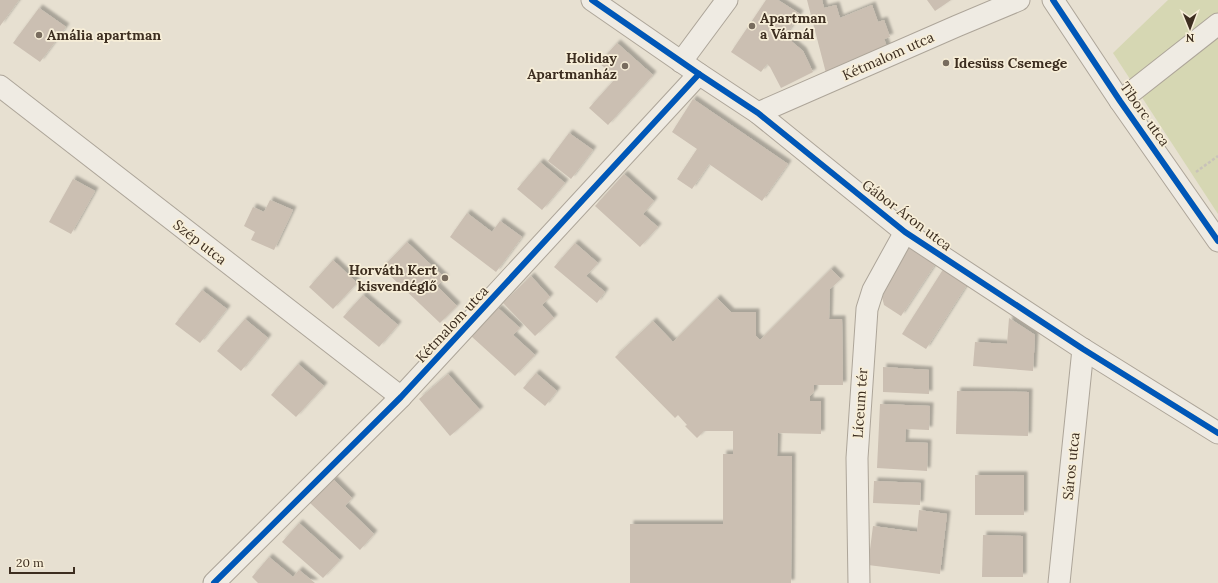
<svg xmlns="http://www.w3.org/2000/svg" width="1218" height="583" viewBox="0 0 1218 583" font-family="Lora,serif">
<defs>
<filter id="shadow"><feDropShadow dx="3.5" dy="-3.5" stdDeviation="1" flood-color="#0004"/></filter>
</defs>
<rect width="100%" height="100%" fill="#e7e0d1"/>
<path fill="#d6d7b3" d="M1168,0H1218V214L1113,53Z"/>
<g fill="#cbbfb2" filter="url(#shadow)">
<path d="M0,0H19L0,26Z"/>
<path d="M766,0H778L800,14L785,36L803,51L813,72L781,88L770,67L767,64L761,72L731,52Z"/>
<path d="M807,0H822L824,8L836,5L840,18L872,5L878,22L884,20L890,37L884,39L888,49L826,73Z"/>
<path d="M927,0H951L935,11Z"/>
<path d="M39,8L66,27L40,62L13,43Z"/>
<path d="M617,43L653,75L608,125L589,108L616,78L599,63Z"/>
<path d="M693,99L788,164L762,201L709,164L692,189L677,179L697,149L672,132Z"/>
<path d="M569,133L593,150L571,179L548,161Z"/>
<path d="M540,162L565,183L542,210L517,189Z"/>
<path d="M624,174L654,201L643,214L658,227L640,247L595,206Z"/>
<path d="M73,179L95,191L71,234L49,222Z"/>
<path d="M270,200L293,210L274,250L251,240L255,232L244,226L253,207L264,212Z"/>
<path d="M467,213L492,232L500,221L522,237L496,272L450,237Z"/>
<path d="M407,242L445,278L437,286L457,306L440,323L382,268Z"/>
<path d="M575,243L598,263L586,276L605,292L597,303L554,267Z"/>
<path d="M908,245L936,263L901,316L884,305L880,289Z"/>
<path d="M333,260L357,283L333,309L309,287Z"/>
<path d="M944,268L968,283L926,349L902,334Z"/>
<path d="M831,269L841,279L830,289L829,319H842L843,385H814V392L810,396V401H821V434L778,433L777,456H792L791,583H630V524H723V454H733V431H704L697,438L685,426L687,425L678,415L675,418L615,357L653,321L673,342L717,298L731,312H756V336L760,340Z"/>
<path d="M531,276L550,297L542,305L554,318L535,336L503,303Z"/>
<path d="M202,290L227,309L200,343L175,324Z"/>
<path d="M363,295L398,325L379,347L343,317Z"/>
<path d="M498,308L520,328L513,335L535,355L515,376L471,336Z"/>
<path d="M1009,318L1035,335L1033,371L973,366L975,342L1007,344Z"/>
<path d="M245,319L268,338L241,371L217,351Z"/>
<path d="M298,364L324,386L296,417L271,395Z"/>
<path d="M883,367L929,370V394L883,392Z"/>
<path d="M536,373L557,391L545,406L523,388Z"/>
<path d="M448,374L480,410L450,436L419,399Z"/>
<path d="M957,391L1029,392L1028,436L956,434Z"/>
<path d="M880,404L930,406L929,430L906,429L905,442L928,443L927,471L877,468Z"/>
<rect x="975" y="475" width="49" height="40"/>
<path d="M333,479L352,498L345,506L374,534L360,550L310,503Z"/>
<path d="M874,481L921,483L920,505L873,503Z"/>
<path d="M919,510L947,514L940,574L868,565L873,526L917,532Z"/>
<path d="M299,523L340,560L323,578L282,542Z"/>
<path d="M983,535L1023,536V577H982Z"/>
<path d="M269,557L293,577L299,570L315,583H258L252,577Z"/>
</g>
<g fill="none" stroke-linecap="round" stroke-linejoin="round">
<defs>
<g id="street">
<path d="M592,0L699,74L758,113L905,232L1083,349L1218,433"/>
<path d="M1053,0L1120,101L1218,241"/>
<path d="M681,62L727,0"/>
<path d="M0,86L401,397"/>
<path d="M1120,101L1218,24"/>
<path d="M758,113L957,26L1019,0"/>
<path d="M214,583L401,397L699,74"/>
<path d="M859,583L857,458L867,309L873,290L905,232"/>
<path d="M1059,583L1083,349"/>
</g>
</defs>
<use href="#street" stroke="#ada599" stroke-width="23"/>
<path stroke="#c8c2b9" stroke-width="2.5" stroke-dasharray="3 2" stroke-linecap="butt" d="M1196,172L1218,156"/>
<use href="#street" stroke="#efebe3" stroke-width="21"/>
<defs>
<g id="cycleway">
<path d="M592,0L699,74L758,113L905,232L1083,349L1218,433"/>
<path d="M1053,0L1120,101L1218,241"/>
<path d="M214,583L401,397L699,74"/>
</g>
</defs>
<use href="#cycleway" stroke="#f7eed8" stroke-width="8"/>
<use href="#cycleway" stroke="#0057b8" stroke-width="6"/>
</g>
<g fill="#786c5e" stroke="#f7eed8" stroke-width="1.5">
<circle cx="752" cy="26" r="4"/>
<circle cx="39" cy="35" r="4"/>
<circle cx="946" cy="63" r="4"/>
<circle cx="625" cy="66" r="4"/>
<circle cx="445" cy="278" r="4"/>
</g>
<g text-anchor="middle" stroke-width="3.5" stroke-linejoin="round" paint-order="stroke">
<g font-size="14" font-weight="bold" fill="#3d2e20" stroke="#f7eed8" text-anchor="start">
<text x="760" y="23">Apartman<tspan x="760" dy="16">a Várnál</tspan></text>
<text x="47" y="40">Amália apartman</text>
<text x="617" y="63" text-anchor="end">Holiday<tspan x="617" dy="16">Apartmanház</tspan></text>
<text x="954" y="68">Idesüss Csemege</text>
<text x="437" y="275" text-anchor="end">Horváth Kert<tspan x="437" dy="16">kisvendéglő</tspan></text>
</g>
<g font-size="14" fill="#3d2e20" stroke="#f7eed8">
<text transform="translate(888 56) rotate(-24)" y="5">Kétmalom utca</text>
<text transform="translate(1145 114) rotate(55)" y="5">Tiborc utca</text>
<text transform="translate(907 215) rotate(37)" y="5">Gábor Áron utca</text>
<text transform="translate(200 242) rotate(38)" y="5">Szép utca</text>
<text transform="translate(452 324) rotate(-47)" y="5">Kétmalom utca</text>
<text transform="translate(860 403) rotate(-86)" y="5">Líceum tér</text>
<text transform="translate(1071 466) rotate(-84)" y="5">Sáros utca</text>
</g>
</g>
<g transform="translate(1190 28) rotate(179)" stroke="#f7eed8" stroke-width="3" paint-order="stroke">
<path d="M0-3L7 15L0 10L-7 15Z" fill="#3d2e20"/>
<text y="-6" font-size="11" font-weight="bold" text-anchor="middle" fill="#3d2e20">N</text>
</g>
<path d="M10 567v6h64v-6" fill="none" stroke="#3d2e20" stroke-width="2"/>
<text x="16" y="567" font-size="12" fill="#3d2e20" stroke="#f7eed8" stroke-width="3" paint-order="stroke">20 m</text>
</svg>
